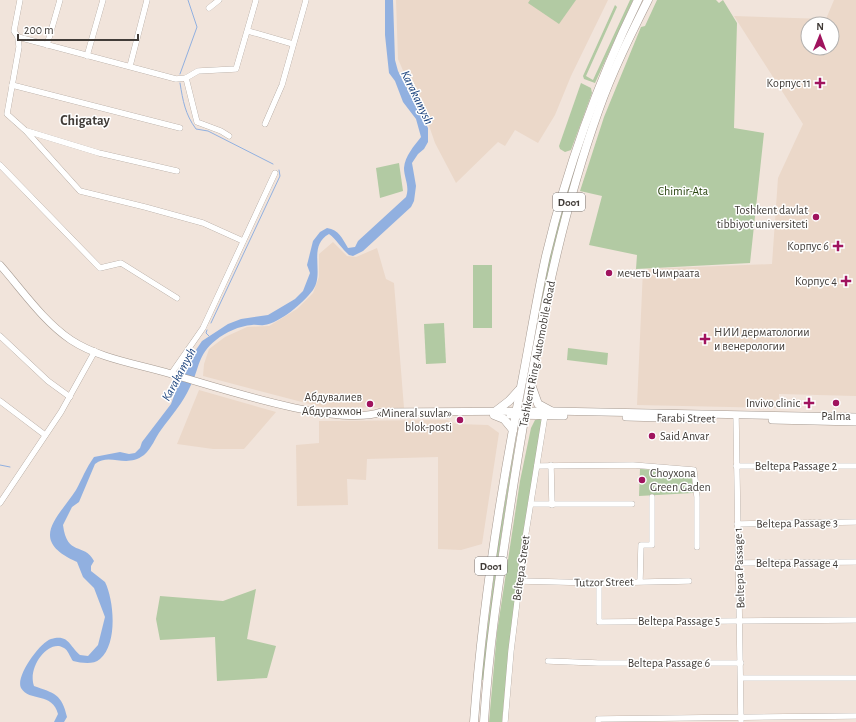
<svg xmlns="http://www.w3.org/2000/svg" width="856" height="722" viewBox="0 0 856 722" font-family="'Alegreya Sans',sans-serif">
<rect width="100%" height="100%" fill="#f1e4db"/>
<g fill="#ebd8c9" fill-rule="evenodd">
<path d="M396,0H608L571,76L555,115L538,143L515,130L505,146L498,142L456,183L435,143L423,108L411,89L398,59Z"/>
<path d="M834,0H856V396L779,394V408L637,405L643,269L772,264L778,178L803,124L734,16L826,19ZM808,24H832V48H808Z"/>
<path d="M333,242L347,256L356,257L377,248L386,279L394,283L404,408L321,407L203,376L204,364L209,349L225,337L247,327L269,326L297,309L313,293L319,277V254Z"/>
<path d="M199,390L276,412L244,449H213L177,444Z"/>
<path d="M447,420L457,424L488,425L499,433L482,544L461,550L438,549V457L367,459L366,480L347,479L348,505L297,506L296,445L319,443V421Z"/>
</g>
<g fill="#b2caa3">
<path d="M530,0H576L559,24L528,3Z"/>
<path d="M630,0H633L595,83L584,79L583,76L615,5L617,7L586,76L593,80Z"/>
<path d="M657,0H716L719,3L723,0L737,23L734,128L764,133L750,263L636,269L637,255L589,245L602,196L580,191L604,117L641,27L645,26Z"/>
<path d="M581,83L591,88L592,93L571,150L565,152L560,149L559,146Z"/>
<path d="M602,85L553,250L525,396L544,279L563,203Z"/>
<path d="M399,163L403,191L380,198L376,168Z"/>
<rect x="473" y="265" width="19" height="63"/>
<path d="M444,323L446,363L426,364L424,324Z"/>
<path d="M568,348L608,353L607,365L567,360Z"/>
<path d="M519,419L496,571L484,680H481L498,543Z"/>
<path d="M540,419L542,422C524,522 511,621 502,722H489L497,632L520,481L531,428L535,420Z"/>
<path d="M640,469L692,472L693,493L639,496Z"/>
<path d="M256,589L247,639L276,646L267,678L217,681L215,637L160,640L156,619L160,596L223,601Z"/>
</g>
<path fill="#91b0e0" d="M385,0H393L395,60L398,71L428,128V142L424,149L418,154L412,163L416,186L414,201L411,207L363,251L353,256L349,255C342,249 336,239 329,234C307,246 325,273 313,290C303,303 280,323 264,325C260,326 256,324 252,325C239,326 226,332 216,340C197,355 200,368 190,387C183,403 171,416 161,430C155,438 152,448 144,455C125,469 110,452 95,464L79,502L72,507L63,525C67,557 84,542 94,561L91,566V571L105,582C114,600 118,644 100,659C93,665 82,663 73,661C70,657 68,650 64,648C49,638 27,667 34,686C54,693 62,694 67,717L64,722H54L58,714C53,692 29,702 21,688C15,677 40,642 51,639C69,634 69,646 80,655L88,656L98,645L105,617L94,588L83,577L77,562C28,540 57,519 76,490C82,479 86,468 94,457L120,452L129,454L135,453L140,448L142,442L171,404L185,366L202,341L228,324L241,319L268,315L295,299L303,291L310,273L307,265L313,241L320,232L327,228C339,230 342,238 348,248L355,247L358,241L406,197C410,186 404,178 404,168C405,156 414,146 421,137L416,119L403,102L395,81L389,73L385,35Z"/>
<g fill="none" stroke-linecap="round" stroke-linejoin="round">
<g stroke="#91b0e0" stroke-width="1">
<path d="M180,74L197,27L188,0"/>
<path d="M180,83C183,101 185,114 196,129L208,131L273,164"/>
<path d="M211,323L280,176L279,170"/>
<path d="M207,330L206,333L209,336"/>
<path d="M0,465L10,467"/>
</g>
<defs>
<g id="minor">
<path d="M20,0L14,31L18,37L19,47L7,114L26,131L80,191L145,207L203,223L243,241"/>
<path d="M209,8L219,0"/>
<path d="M248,31L293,44"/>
<path d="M18,37L176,79L186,78L198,71L236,69L256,0"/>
<path d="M47,45L60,0"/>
<path d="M87,56L103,0"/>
<path d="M130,66L147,0"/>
<path d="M186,78L197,122L221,131L229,136"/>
<path d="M12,85L180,128"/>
<path d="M265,124L282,85L306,0"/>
<path d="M27,131L99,153L177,171"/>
<path d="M0,165L100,268L121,263L177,298"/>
<path d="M0,336L48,381L70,397"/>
<path d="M171,374L203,328L275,173"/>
<path d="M0,401L45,435"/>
<path d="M736,415L741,722"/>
<path d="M551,465L552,505"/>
<path d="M537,466L633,465L694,470L697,497V547"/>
<path d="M736,466H856"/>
<path d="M0,503L61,412L95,351"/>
<path d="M531,504H632"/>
<path d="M737,524L856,522"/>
<path d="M738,563L856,562"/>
<path d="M519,581L599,583L689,581"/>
<path d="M640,581L641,545H652V497"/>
<path d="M599,583V622L856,620"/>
<path d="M548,661L598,663H741"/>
<path d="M741,678H856"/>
<path d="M505,722L511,651L524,545L545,415"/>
<path d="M598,722V719L856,716"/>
</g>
<g id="major">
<path d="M0,265C22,290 43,321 71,340C100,359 138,364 171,374C217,387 338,428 381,412L551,411L856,417"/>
<path d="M510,415L564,416"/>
<path d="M626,417L698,419"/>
<path d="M772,420L856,422"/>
</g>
<g id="highway">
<path d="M532,387L538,404L551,411"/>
<path d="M496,411L509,401L519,390"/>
<path d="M494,415L504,419L513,430"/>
<path d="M474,722C482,611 499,501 520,392C529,347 536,301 546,256C567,168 598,82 638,0"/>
<path d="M484,722C489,641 502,561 514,481C534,355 556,229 599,109C612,72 630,36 648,0"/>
</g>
</defs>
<use href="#minor" stroke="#a69a91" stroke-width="6"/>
<use href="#major" stroke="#a69a91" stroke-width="8"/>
<use href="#highway" stroke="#a69a91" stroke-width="9"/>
<use href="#minor" stroke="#fff" stroke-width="5.5"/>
<use href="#major" stroke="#fff" stroke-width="7"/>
<use href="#highway" stroke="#fff" stroke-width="8"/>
</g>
<g fill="#a0135e" stroke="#fff" stroke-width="1.5">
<path d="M818 77h4v4h4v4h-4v4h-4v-4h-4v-4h4z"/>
<circle cx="816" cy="217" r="4"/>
<path d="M836 240h4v4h4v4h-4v4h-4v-4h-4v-4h4z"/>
<circle cx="609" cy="273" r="4"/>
<path d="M844 275h4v4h4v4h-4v4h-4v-4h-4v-4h4z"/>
<path d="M703 333h4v4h4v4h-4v4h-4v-4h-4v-4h4z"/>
<path d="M807 397h4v4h4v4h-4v4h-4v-4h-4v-4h4z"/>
<circle cx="836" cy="403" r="4"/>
<circle cx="370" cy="404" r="4"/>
<circle cx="460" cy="420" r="4"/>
<circle cx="652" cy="436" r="4"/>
<circle cx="642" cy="480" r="4"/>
</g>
<g text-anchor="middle" stroke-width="3" stroke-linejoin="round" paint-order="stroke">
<g fill="#fff" stroke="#7a7674" stroke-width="1">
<rect x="553" y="193" width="32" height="18" rx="3"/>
<rect x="475" y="557" width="32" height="18" rx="3"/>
</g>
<g font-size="11" font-weight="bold" fill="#413c38">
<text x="569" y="206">D001</text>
<text x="491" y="570">D001</text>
</g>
<g font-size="12" fill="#413c38" stroke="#fff" text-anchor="end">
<text x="811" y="87">Корпус 11</text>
<text x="808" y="214">Toshkent davlat<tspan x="808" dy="14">tibbiyot universiteti</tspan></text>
<text x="829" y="250">Корпус 6</text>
<text x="617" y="277" text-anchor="start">мечеть Чимраата</text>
<text x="837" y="285">Корпус 4</text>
<text x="714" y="336" text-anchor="start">НИИ дерматологии<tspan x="714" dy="14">и венерологии</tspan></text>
<text x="362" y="401">Абдувалиев<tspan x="362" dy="14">Абдурахмон</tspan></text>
<text x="800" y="407">Invivo clinic</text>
<text x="452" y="417">«Mineral suvlar»<tspan x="452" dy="14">blok-posti</tspan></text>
<text x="836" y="420" text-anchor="middle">Palma</text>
<text x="660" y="440" text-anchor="start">Said Anvar</text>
<text x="650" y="477" text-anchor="start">Choyxona<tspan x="650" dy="14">Green Gaden</tspan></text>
</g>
<g font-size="12" fill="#27430d" stroke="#fff">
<text x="683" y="195">Chimir-Ata</text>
</g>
<g font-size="12" fill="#413c38" stroke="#fff">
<text transform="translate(537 354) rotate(-79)" y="4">Tashkent Ring Automobile Road</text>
<text transform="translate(686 418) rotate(1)" y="4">Farabi Street</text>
<text x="796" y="470">Beltepa Passage 2</text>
<text transform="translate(797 523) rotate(-1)" y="4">Beltepa Passage 3</text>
<text x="797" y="567">Beltepa Passage 4</text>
<text transform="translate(521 568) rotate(-82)" y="4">Beltepa Street</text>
<text transform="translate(739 568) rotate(-92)" y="4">Beltepa Passage 1</text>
<text transform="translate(604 582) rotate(-1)" y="4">Tutzor Street</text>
<text x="679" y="625">Beltepa Passage 5</text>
<text x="669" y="667">Beltepa Passage 6</text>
</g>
<g font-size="13" font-style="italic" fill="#1d447e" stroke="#fff">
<text transform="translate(418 97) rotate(64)" y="5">Karakamysh</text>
<text transform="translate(178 374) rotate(-62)" y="5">Karakamysh</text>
</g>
<g font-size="14" font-weight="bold" fill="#413c38" stroke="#fff">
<text x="85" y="125">Chigatay</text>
</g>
</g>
<g transform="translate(820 36) rotate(1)"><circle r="19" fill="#ffffff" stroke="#b3b1af"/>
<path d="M0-3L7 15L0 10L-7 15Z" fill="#a0135e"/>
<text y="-6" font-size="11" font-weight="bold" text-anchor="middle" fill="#413c38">N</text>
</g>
<path d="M18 34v6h120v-6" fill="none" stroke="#413c38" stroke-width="2"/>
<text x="24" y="34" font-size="12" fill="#413c38" stroke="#ffffff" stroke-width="3" paint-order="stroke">200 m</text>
</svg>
